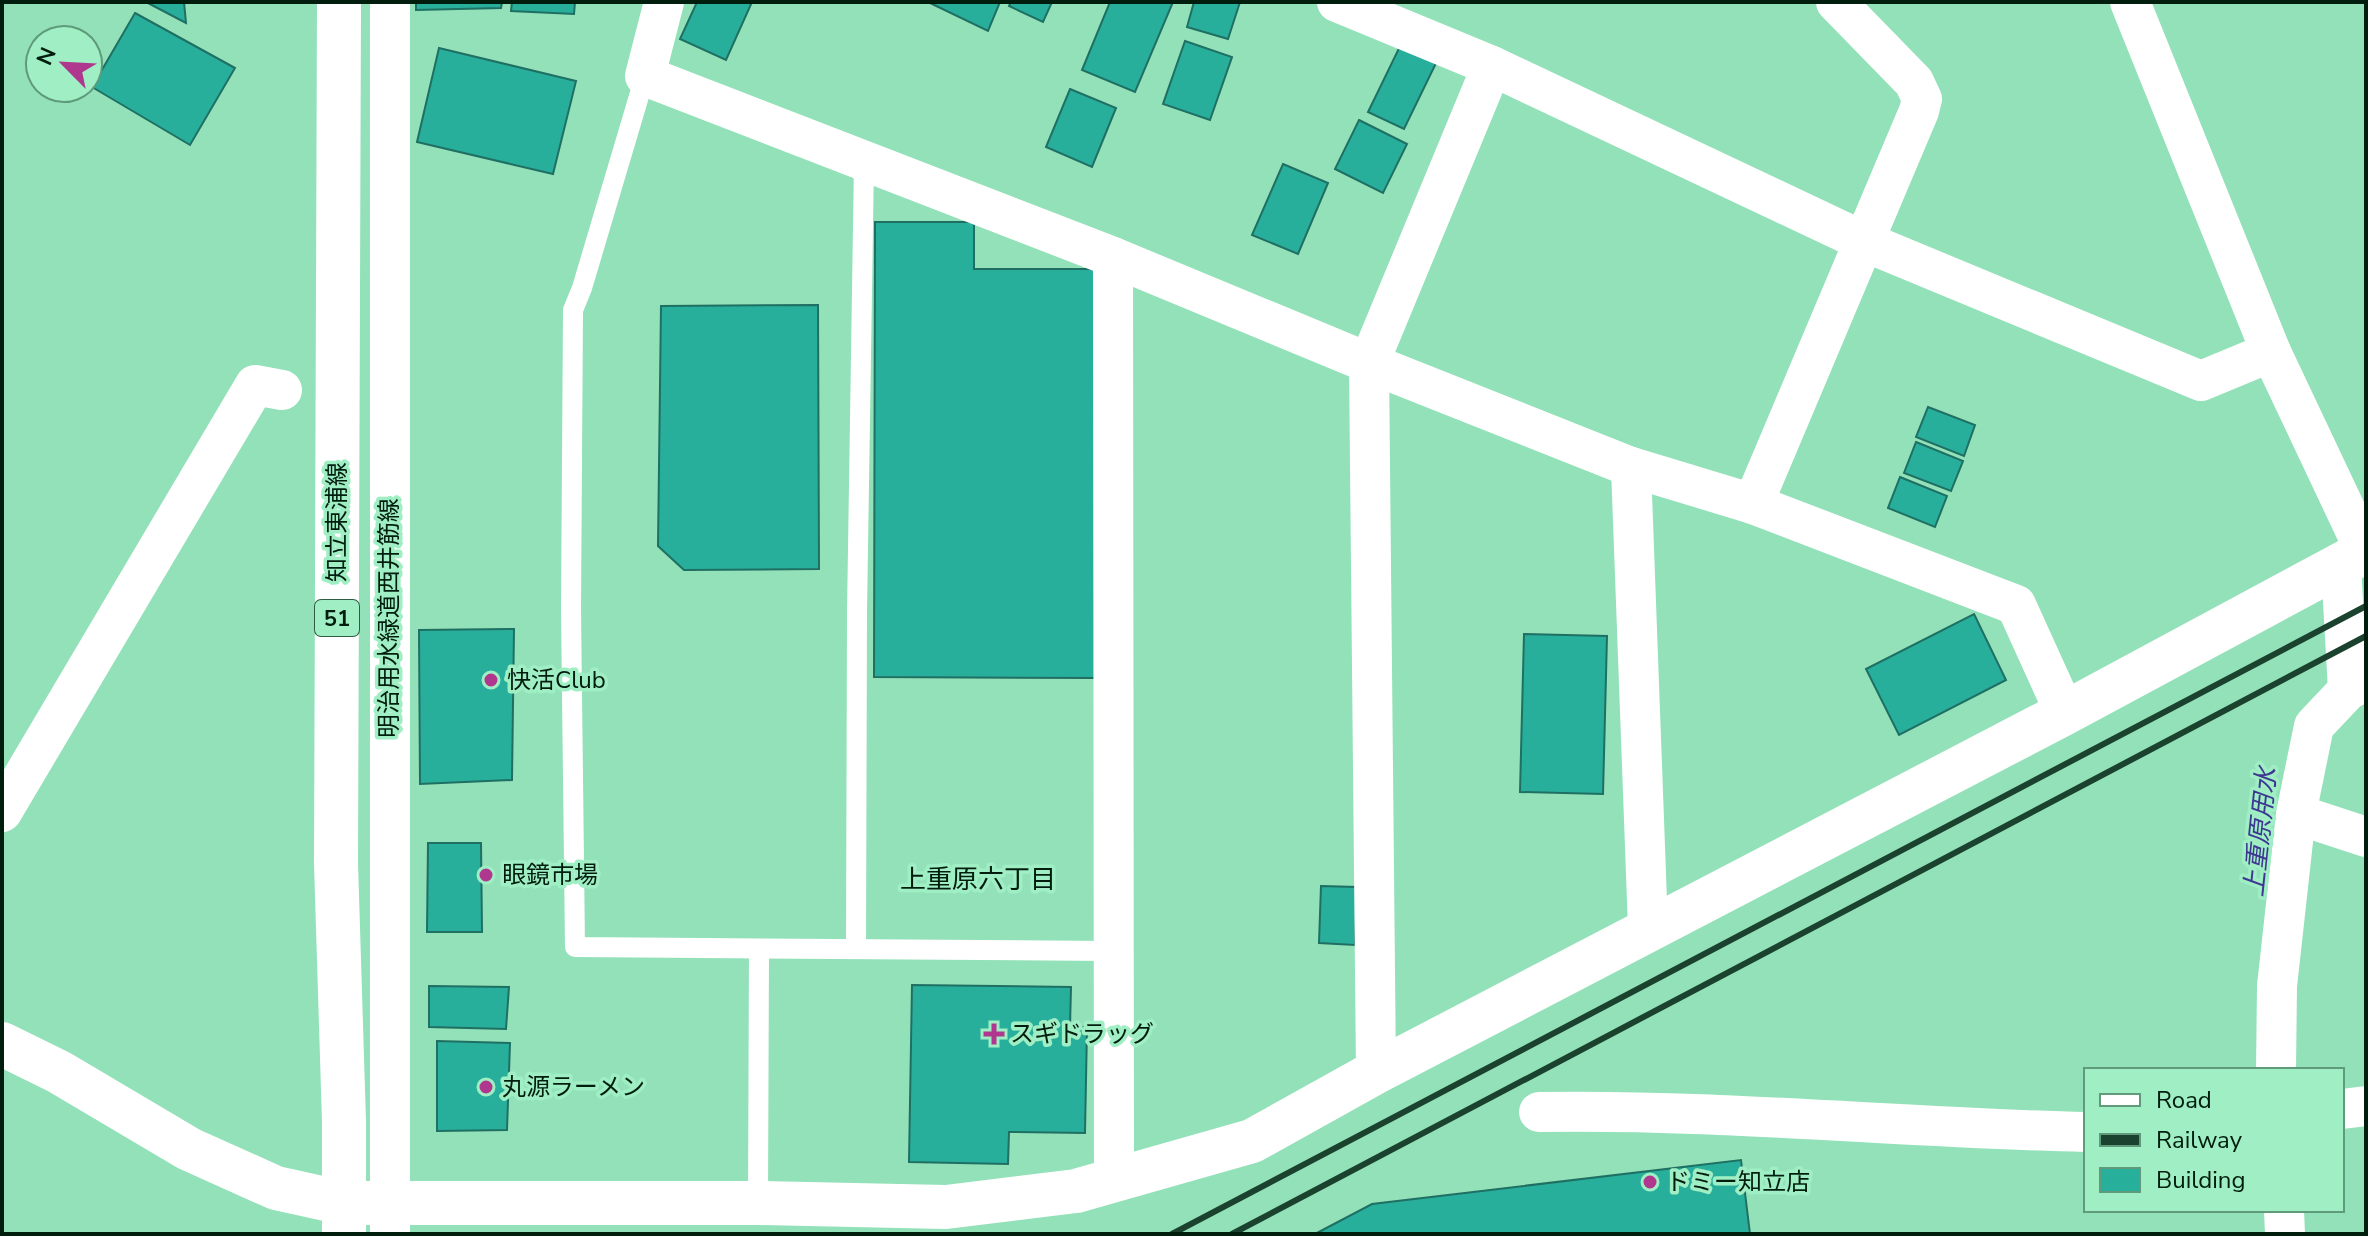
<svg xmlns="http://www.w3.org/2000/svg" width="2368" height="1236" viewBox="0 0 2368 1236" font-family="'Nunito Sans','Noto Sans JP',sans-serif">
<rect width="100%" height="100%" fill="#92e1b8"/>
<g fill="#28af9c" stroke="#1f6f63" stroke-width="2">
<path d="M146,2H184L186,23Z"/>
<path d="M416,2H502L501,8L416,10Z"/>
<path d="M512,2H575L574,14L511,11Z"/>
<path d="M697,2H752L726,60L680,39Z"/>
<path d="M928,2H1000L988,31Z"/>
<path d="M1011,2H1052L1043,22L1009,6Z"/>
<path d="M1110,2H1173L1135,92L1082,70Z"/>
<path d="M1194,2H1240L1228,39L1187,27Z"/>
<path d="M135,13L235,68L190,145L92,87Z"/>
<path d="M1403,40L1439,57L1404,129L1368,112Z"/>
<path d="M1185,41L1232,57L1210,120L1163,104Z"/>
<path d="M439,48L576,81L553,174L417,142Z"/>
<path d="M1070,89L1116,108L1092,167L1046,147Z"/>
<path d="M1359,120L1407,144L1383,193L1335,169Z"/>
<path d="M1283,164L1328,183L1298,254L1252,235Z"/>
<path d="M875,222H974V269H1096L1095,678L874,677Z"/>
<path d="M818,305L819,569L684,570L658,546L661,306Z"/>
<path d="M1928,407L1975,425L1964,456L1916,437Z"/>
<path d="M1916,442L1963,461L1951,491L1904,473Z"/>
<path d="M1900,477L1947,496L1935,527L1888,508Z"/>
<path d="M1974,614L2006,680L1899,735L1866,669Z"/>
<path d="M514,629L512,780L420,784L419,630Z"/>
<path d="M1524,634L1607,636L1603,794L1520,792Z"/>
<path d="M428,843H481L482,932H427Z"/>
<path d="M1321,886L1357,887L1355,945L1319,943Z"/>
<path d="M912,985L1071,987L1070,1027H1087L1085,1133L1009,1132L1008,1164L909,1162Z"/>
<path d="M429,986L509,987L506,1029L429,1027Z"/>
<path d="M437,1041L510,1043L507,1130L437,1131Z"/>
<path d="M1741,1160L1750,1234H1315L1372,1204Z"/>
</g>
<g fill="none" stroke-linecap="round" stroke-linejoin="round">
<g stroke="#fff" stroke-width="20">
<path d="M645,76L582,288L573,310L571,609L575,947L1112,951"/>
<path d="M856,948L857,613L864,162"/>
<path d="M758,1203L759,949"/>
</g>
<g stroke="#fff" stroke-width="40">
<path d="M664,2L645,76L1113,257L1369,363L1631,467"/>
<path d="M1337,2L1492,66L1863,241L2201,381L2271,352L2130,2"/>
<path d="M1113,257L1114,1181"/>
<path d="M2271,352L2365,551"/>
<path d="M1753,504L2016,605L2065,713"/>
<path d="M2341,566L2348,690"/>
<path d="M2,812L255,385L282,390"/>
<path d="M2296,814L2366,837"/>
<path d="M1648,928L1631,467L1753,504L1919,111L1922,99L1914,82L1836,2"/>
<path d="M2276,1070L2277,986L2296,814L2314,726L2348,690L2366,681"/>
<path d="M1376,1072L1369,363L1492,66"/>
<path d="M2342,1109L2366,1106"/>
<path d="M1539,1112C1722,1109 1904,1128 2086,1132"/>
<path d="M2284,1210L2285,1234"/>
<path d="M390,1234V2"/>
</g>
<path stroke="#fff" stroke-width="44" d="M2,1044L59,1072L189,1149L276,1188L344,1203H758L946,1207L1076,1191L1252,1141L1376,1072L2065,713L2366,551"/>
<path stroke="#fff" stroke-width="44" d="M339,2L336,863L344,1122V1234"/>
<g stroke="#1b422e" stroke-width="6">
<path d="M1172,1234L2366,606"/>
<path d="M1232,1234L2366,636"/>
</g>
</g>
<g fill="#af388e" stroke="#9feec4" stroke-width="3">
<circle cx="491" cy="680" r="8"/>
<circle cx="486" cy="875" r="8"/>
<path d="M990 1022h8v8h8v8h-8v8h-8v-8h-8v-8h8z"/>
<circle cx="486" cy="1087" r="8"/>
<circle cx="1650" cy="1182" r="8"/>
</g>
<g text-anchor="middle" stroke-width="7" stroke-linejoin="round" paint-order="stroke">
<rect fill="#9feec4" stroke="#305c45" stroke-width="2" x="315" y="600" width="44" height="36" rx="6"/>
<g font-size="22" font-weight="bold" fill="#001d0e">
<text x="337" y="626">51</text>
</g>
<g font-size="24" fill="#001d0e" stroke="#9feec4">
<text transform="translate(337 522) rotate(-90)" y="8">知立東浦線</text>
<text transform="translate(389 618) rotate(-90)" y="8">明治用水緑道西井筋線</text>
</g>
<g font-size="24" fill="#001d0e" stroke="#9feec4" text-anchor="start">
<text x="507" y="688">快活Club</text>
<text x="502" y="883">眼鏡市場</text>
<text x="1010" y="1042">スギドラッグ</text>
<text x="502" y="1095">丸源ラーメン</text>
<text x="1666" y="1190">ドミー知立店</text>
</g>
<g font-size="26" font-style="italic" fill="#3d3791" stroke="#9feec4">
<text transform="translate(2260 832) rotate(-84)" y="9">上重原用水</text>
</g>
<g font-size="26" fill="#001d0e" stroke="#9feec4">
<text x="978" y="888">上重原六丁目</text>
</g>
</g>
<rect width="2368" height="1236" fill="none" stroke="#001d0e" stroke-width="8"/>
<rect x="2084" y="1068" width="260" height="144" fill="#9feec4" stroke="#5f9a7b" stroke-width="2"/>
<rect x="2100" y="1094" width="40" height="12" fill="#ffffff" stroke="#5f9a7b" stroke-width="2"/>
<text x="2156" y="1108" font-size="24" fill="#001d0e">Road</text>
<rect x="2100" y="1134" width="40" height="12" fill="#1b422e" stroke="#5f9a7b" stroke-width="2"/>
<text x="2156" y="1148" font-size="24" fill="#001d0e">Railway</text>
<rect x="2100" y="1168" width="40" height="24" fill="#28af9c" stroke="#5f9a7b" stroke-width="2"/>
<text x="2156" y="1188" font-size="24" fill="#001d0e">Building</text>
<g transform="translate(64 64) rotate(294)"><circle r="38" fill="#9feec4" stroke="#5f9a7b" stroke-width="2"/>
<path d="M0-6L14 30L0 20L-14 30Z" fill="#af388e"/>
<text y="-12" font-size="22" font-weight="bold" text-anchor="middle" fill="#001d0e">N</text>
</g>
</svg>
